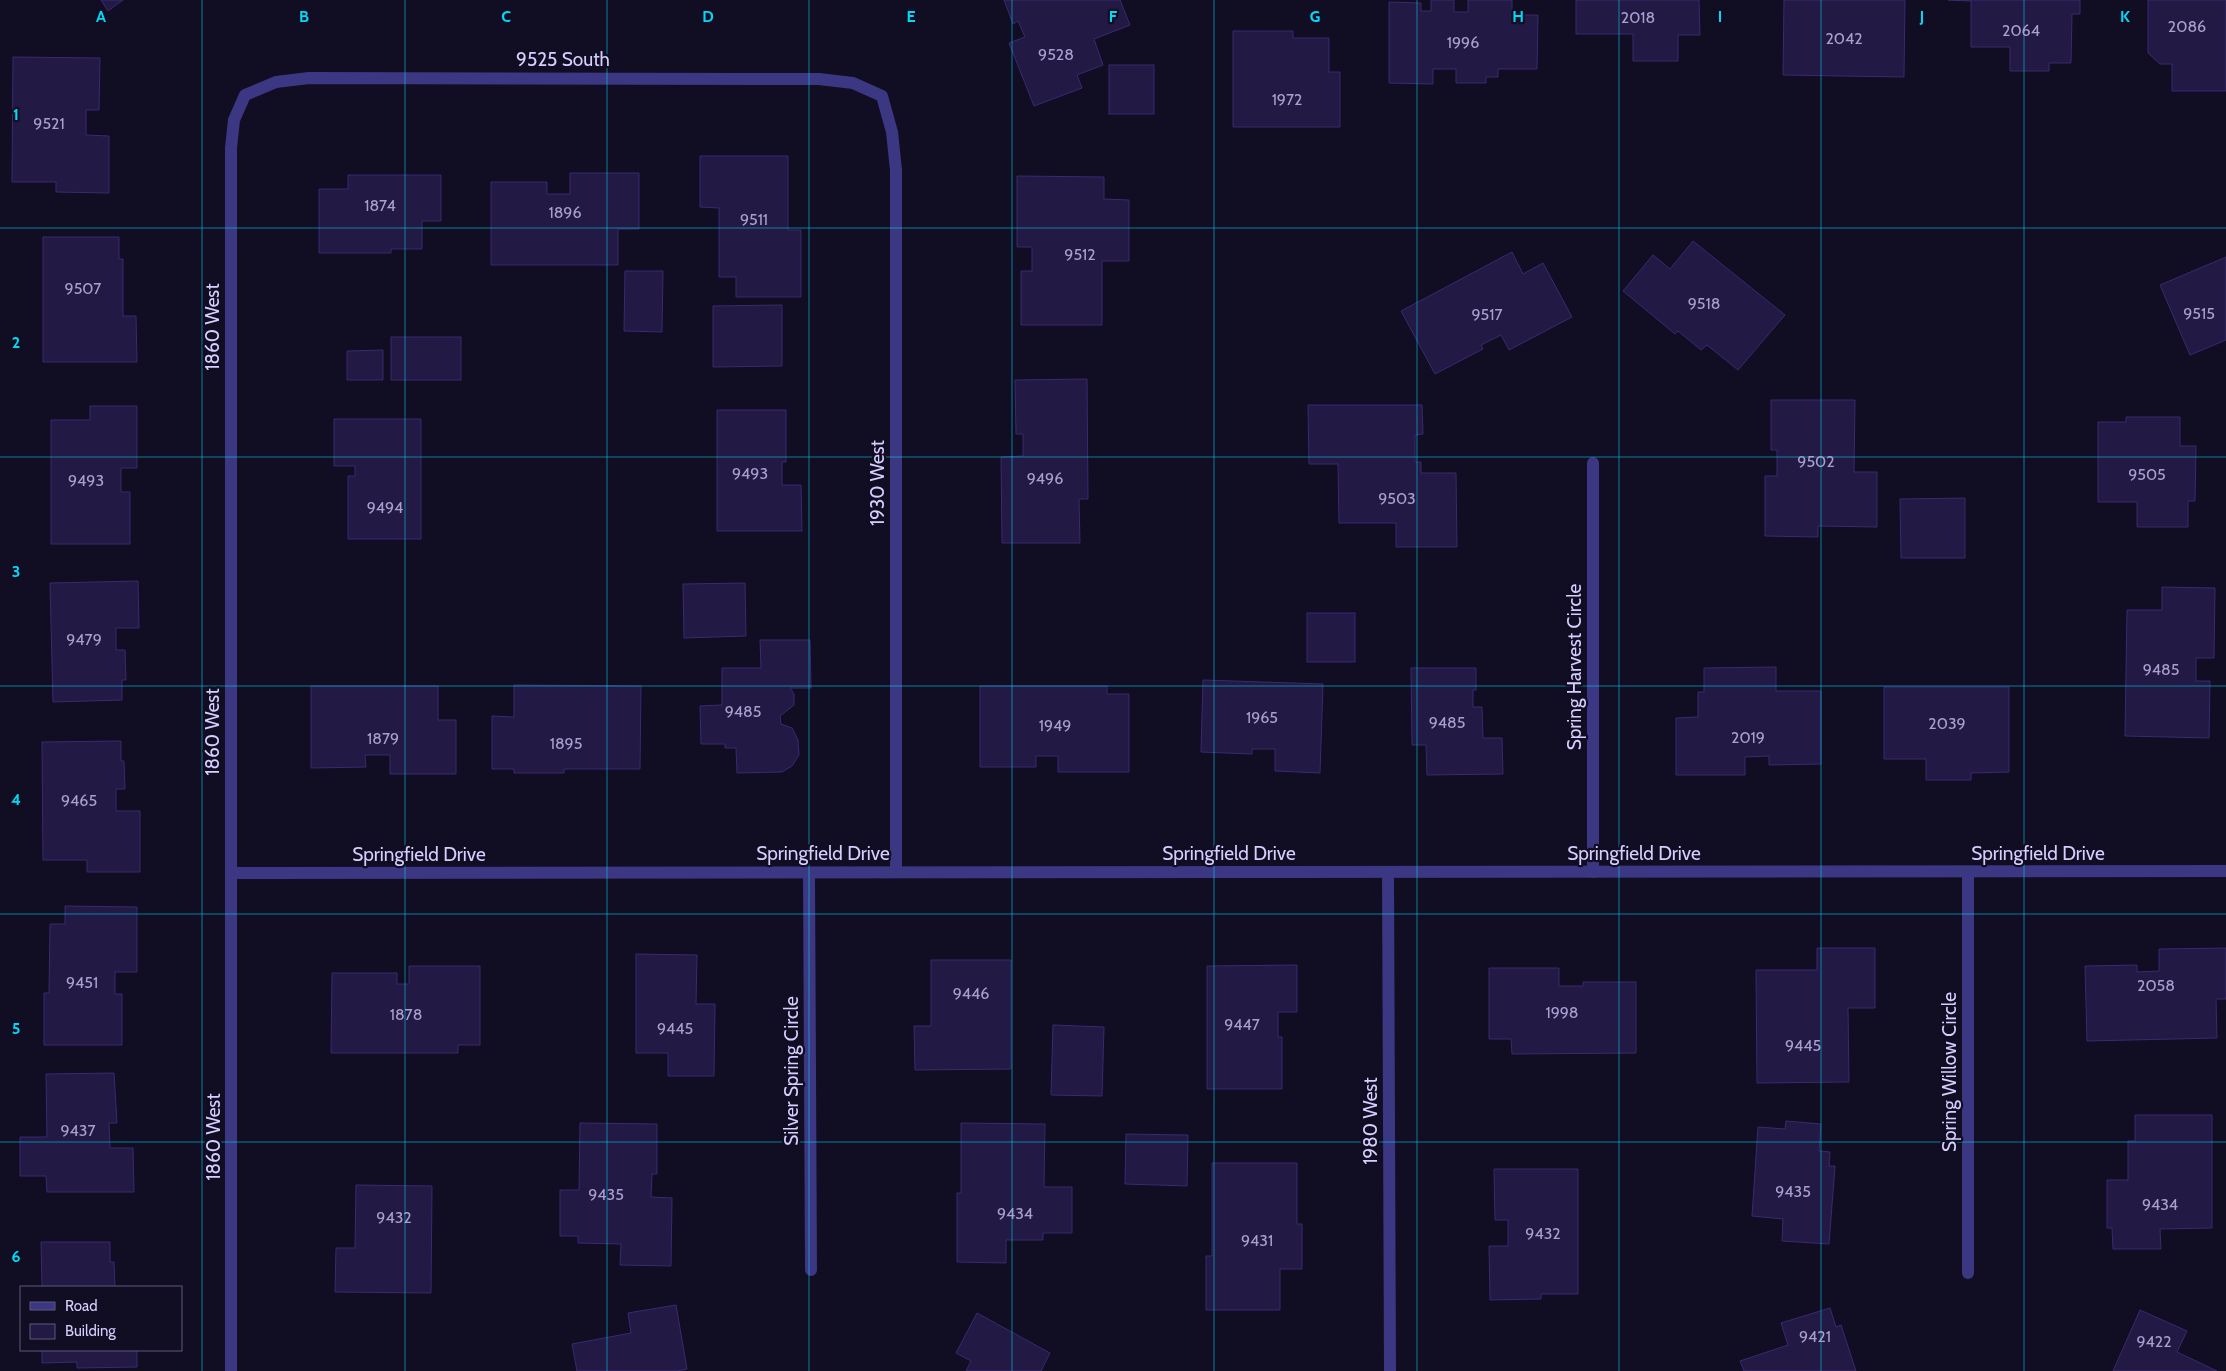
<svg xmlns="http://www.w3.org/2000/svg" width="2226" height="1371" viewBox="0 0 2226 1371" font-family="Cabin,sans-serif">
<rect width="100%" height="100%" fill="#110d22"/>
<g fill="#221944" stroke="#3a2a70">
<path d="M101,0H123L108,11Z"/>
<path d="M1004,0H1120L1130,25L1094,39L1103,65L1077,75L1082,88L1034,106L1009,43L1025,37L1018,21L1013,24Z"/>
<path d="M1431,0H1454V12H1468V0H1512V15H1538L1537,69H1498V77H1486V83H1456V69H1433V84L1389,83V2L1421,3V11H1431Z"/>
<path d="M1576,0H1699L1700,35H1678V61H1633V34H1576Z"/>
<path d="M1784,0H1905L1904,77L1783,75Z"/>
<path d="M1948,0H2080V14H2072L2071,63H2049V71H2010V47H1971V1Z"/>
<path d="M2148,0H2226V91H2172V64H2160L2148,53Z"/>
<path d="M1233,31H1293V38H1329V72H1340V127H1233Z"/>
<path d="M13,57L100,58L99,110H86V135L109,136V193L56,192V182H12Z"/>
<rect x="1109" y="65" width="45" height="49"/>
<path d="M700,156H788V230H801V297H736V277H719V208L700,207Z"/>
<path d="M570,173H639V229H618V265H491V182H547V194H570Z"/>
<path d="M348,175H441V221H422V249H391V253H319V189H348Z"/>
<path d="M1017,176L1104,177V199L1129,200V261H1102V325H1021V271H1032V247H1017Z"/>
<path d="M43,237H119V259H123V316H136L137,362H43Z"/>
<path d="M1693,241L1785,315L1738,370L1707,345L1701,350L1678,331L1675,334L1623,291L1653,255L1670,269Z"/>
<path d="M1512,252L1523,274L1543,263L1572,317L1509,350L1501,335L1481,345L1483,349L1435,374L1401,311Z"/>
<path d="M2226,257V340L2190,355L2160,285Z"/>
<path d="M625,271H663L662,332L624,331Z"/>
<path d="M782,305V366L713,367V306Z"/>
<rect x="391" y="337" width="70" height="43"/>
<path d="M383,350V380H347V351Z"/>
<path d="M1087,379L1088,499H1079L1080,543H1002L1001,457L1023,456V434H1016L1015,380Z"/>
<path d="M1771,400H1855L1854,472H1877V527L1818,526V537L1765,536V476H1777V450H1771Z"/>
<path d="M1308,405H1422L1423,434L1415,435V462H1421V473H1456L1457,547H1396V523H1339L1338,464H1309Z"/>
<path d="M90,406H137V468H121V492H130V544H51V420H90Z"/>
<path d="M717,410H786V462H782V485H801L802,531H717Z"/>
<path d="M2126,417H2180V446H2196L2195,501H2188V527H2137V502H2098V422H2126Z"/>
<path d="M334,419H421V539H348V476H355V466H334Z"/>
<path d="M1965,498V558H1901L1900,499Z"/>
<path d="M138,581L139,628H116V650H125L126,680H122V700L53,702L50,583Z"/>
<path d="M745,583L746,636L684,638L683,584Z"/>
<path d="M2162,587L2215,588L2214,658H2196V681H2210L2209,738L2125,736L2127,610H2162Z"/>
<rect x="1307" y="613" width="48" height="49"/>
<path d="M760,640H810L811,688H790L794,694V705L780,716L781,724L792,728L798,740L799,755L792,766L782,772L737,773L736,748H725V744H701L700,706L722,705V668H761Z"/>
<path d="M1776,667V691H1821V764L1769,765V756L1745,757V775H1676V718L1698,717V692H1704V668Z"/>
<path d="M1411,668H1476V690H1473V707H1482L1483,738H1502L1503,774L1427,775L1426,745H1412Z"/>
<path d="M1203,680L1323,684L1320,773L1275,771V749H1252V754L1201,752Z"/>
<path d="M514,685L641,686L640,769H564V773H514V769H492V716L514,717Z"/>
<path d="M311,686H438V720H456V774H390V755H365L366,767L311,768Z"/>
<path d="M980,686H1107V694H1129V772H1058V756H1036V767H980Z"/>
<path d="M1884,687H2009V772L1971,773V780H1926V759H1884Z"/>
<path d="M121,741V761H124L125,789H116V811H140V872H87V860H43L42,742Z"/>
<path d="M65,906L137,907V972H115V994H122V1045H44V993H49L50,924H65Z"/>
<path d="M1817,948H1875V1008H1848L1849,1082L1757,1083L1756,970H1817Z"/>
<path d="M2226,948V999H2216L2217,1038L2087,1041L2085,966L2137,965V972L2159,971V949Z"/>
<path d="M636,954L697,955L696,1004H715L714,1076H668V1053H636Z"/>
<path d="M931,960H1011V1069L915,1070L914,1026H931Z"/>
<path d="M1297,965V1012H1278V1037H1282V1089H1207V966Z"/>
<path d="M409,966H480V1045H458V1053H331L332,973H397V984H409Z"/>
<path d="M1489,968H1559V986H1583V982H1636V1053L1512,1054L1511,1039H1489Z"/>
<path d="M1053,1025L1104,1027L1102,1096L1051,1095Z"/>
<path d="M114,1073L117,1123H109L110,1148H133L134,1192H47L46,1176H20V1137H47L46,1074Z"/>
<path d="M2135,1115H2212V1228L2160,1229L2161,1249H2113L2112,1228H2107V1180H2128V1141H2135Z"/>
<path d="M1786,1121L1821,1124L1819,1151L1830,1152L1829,1166H1835L1829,1244L1782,1241L1783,1219L1752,1216L1758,1127L1785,1129Z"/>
<path d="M580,1123L657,1124V1174H652L651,1197L672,1198L671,1266L620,1265L621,1244L578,1243V1236H560V1190H579Z"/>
<path d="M961,1123L1045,1124L1044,1187H1072V1233H1043V1240H1006V1263L957,1262V1193H961Z"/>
<path d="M1126,1134L1188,1135L1187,1186L1125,1184Z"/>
<path d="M1212,1163H1297V1224H1302V1269H1280V1310H1206V1256H1212Z"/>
<path d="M1494,1169H1578V1294H1541V1299L1490,1300L1489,1246H1508V1220H1495Z"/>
<path d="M356,1185L432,1186L431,1293L335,1292L336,1248H355Z"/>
<path d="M41,1242H110V1262H114L115,1287H42Z"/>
<path d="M676,1305L687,1369L677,1371H577L572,1344L631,1333L628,1313Z"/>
<path d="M1830,1308L1836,1327L1841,1325L1856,1371H1744L1740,1361L1788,1345L1781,1323Z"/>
<path d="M2140,1310L2187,1331L2177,1352L2217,1371H2113Z"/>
<path d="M977,1313L1050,1353L1041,1371H966L971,1361L956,1353Z"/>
<path d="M42,1350H137V1367L77,1368V1362L42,1363Z"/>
</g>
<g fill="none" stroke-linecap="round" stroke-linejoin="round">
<g stroke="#3c3782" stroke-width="12">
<path d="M1593,463V872"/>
<path d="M1388,872L1390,1371"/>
<path d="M231,873L2226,871"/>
<path d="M809,873L811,1270"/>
<path d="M1968,1273V872"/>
<path d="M231,1371V148L234,120L245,95L276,82L309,78L819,79L853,83L882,96L892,132L896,170V872"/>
</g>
</g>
<path fill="none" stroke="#00daf9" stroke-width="1" stroke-opacity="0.55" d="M202,0V1371M405,0V1371M607,0V1371M809,0V1371M1012,0V1371M1214,0V1371M1417,0V1371M1619,0V1371M1821,0V1371M2024,0V1371M0,228H2226M0,457H2226M0,686H2226M0,914H2226M0,1142H2226"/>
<g text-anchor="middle" stroke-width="4.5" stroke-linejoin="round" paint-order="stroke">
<g font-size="16" fill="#a8a1d0">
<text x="1638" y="23">2018</text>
<text x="2187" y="32">2086</text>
<text x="2021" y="36">2064</text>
<text x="1844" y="44">2042</text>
<text x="1463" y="48">1996</text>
<text x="1056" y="60">9528</text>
<text x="1287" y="105">1972</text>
<text x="49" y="129">9521</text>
<text x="380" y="211">1874</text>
<text x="565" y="218">1896</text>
<text x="754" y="225">9511</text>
<text x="1080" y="260">9512</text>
<text x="83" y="294">9507</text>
<text x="1704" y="309">9518</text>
<text x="2199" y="319">9515</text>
<text x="1487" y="320">9517</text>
<text x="1816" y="467">9502</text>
<text x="750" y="479">9493</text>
<text x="2147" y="480">9505</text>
<text x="1045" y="484">9496</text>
<text x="86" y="486">9493</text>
<text x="1397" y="504">9503</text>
<text x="385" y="513">9494</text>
<text x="84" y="645">9479</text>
<text x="2161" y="675">9485</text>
<text x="743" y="717">9485</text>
<text x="1262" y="723">1965</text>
<text x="1447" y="728">9485</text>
<text x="1947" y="729">2039</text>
<text x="1055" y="731">1949</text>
<text x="1748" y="743">2019</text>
<text x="383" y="744">1879</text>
<text x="566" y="749">1895</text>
<text x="79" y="806">9465</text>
<text x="82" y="988">9451</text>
<text x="2156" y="991">2058</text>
<text x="971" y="999">9446</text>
<text x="1562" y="1018">1998</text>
<text x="406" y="1020">1878</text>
<text x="1242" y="1030">9447</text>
<text x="675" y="1034">9445</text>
<text x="1803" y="1051">9445</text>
<text x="78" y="1136">9437</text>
<text x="1793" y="1197">9435</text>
<text x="606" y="1200">9435</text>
<text x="2160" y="1210">9434</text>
<text x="1015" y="1219">9434</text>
<text x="394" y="1223">9432</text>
<text x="1543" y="1239">9432</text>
<text x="1257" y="1246">9431</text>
<text x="1815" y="1342">9421</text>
<text x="2154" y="1347">9422</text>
</g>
<g font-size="19" fill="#d5ceff" stroke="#110d22">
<text x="563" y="66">9525 South</text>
<text transform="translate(212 327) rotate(-90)" y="7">1860 West</text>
<text transform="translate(877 483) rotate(-90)" y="7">1930 West</text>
<text transform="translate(1574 667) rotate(-90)" y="7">Spring Harvest Circle</text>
<text transform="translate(212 732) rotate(-90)" y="7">1860 West</text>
<text x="823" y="860">Springfield Drive</text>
<text x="1229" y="860">Springfield Drive</text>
<text x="1634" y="860">Springfield Drive</text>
<text x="2038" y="860">Springfield Drive</text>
<text x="419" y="861">Springfield Drive</text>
<text transform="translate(791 1071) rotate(-90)" y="7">Silver Spring Circle</text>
<text transform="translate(1949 1072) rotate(-90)" y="7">Spring Willow Circle</text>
<text transform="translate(1370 1121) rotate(-90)" y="7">1980 West</text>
<text transform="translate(213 1137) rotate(-90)" y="7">1860 West</text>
</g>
</g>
<g font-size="16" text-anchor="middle" font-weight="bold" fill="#00daf9" stroke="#110d22" stroke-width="4.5" stroke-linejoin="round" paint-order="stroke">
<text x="101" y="22">A</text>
<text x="304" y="22">B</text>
<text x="506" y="22">C</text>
<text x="708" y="22">D</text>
<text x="911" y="22">E</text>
<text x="1113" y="22">F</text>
<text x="1315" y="22">G</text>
<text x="1518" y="22">H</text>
<text x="1720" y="22">I</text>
<text x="1922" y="22">J</text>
<text x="2125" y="22">K</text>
<text x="16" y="120">1</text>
<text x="16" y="348">2</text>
<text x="16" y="577">3</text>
<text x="16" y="805">4</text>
<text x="16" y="1034">5</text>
<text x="16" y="1262">6</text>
</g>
<rect x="20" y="1286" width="162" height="65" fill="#110d22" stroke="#5f5a7a"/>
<rect x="30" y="1302" width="25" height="8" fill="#3c3782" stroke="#5f5a7a"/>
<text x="65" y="1311" font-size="15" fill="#d5ceff">Road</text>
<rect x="30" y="1324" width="25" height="15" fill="#221944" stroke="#5f5a7a"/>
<text x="65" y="1336" font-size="15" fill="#d5ceff">Building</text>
</svg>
